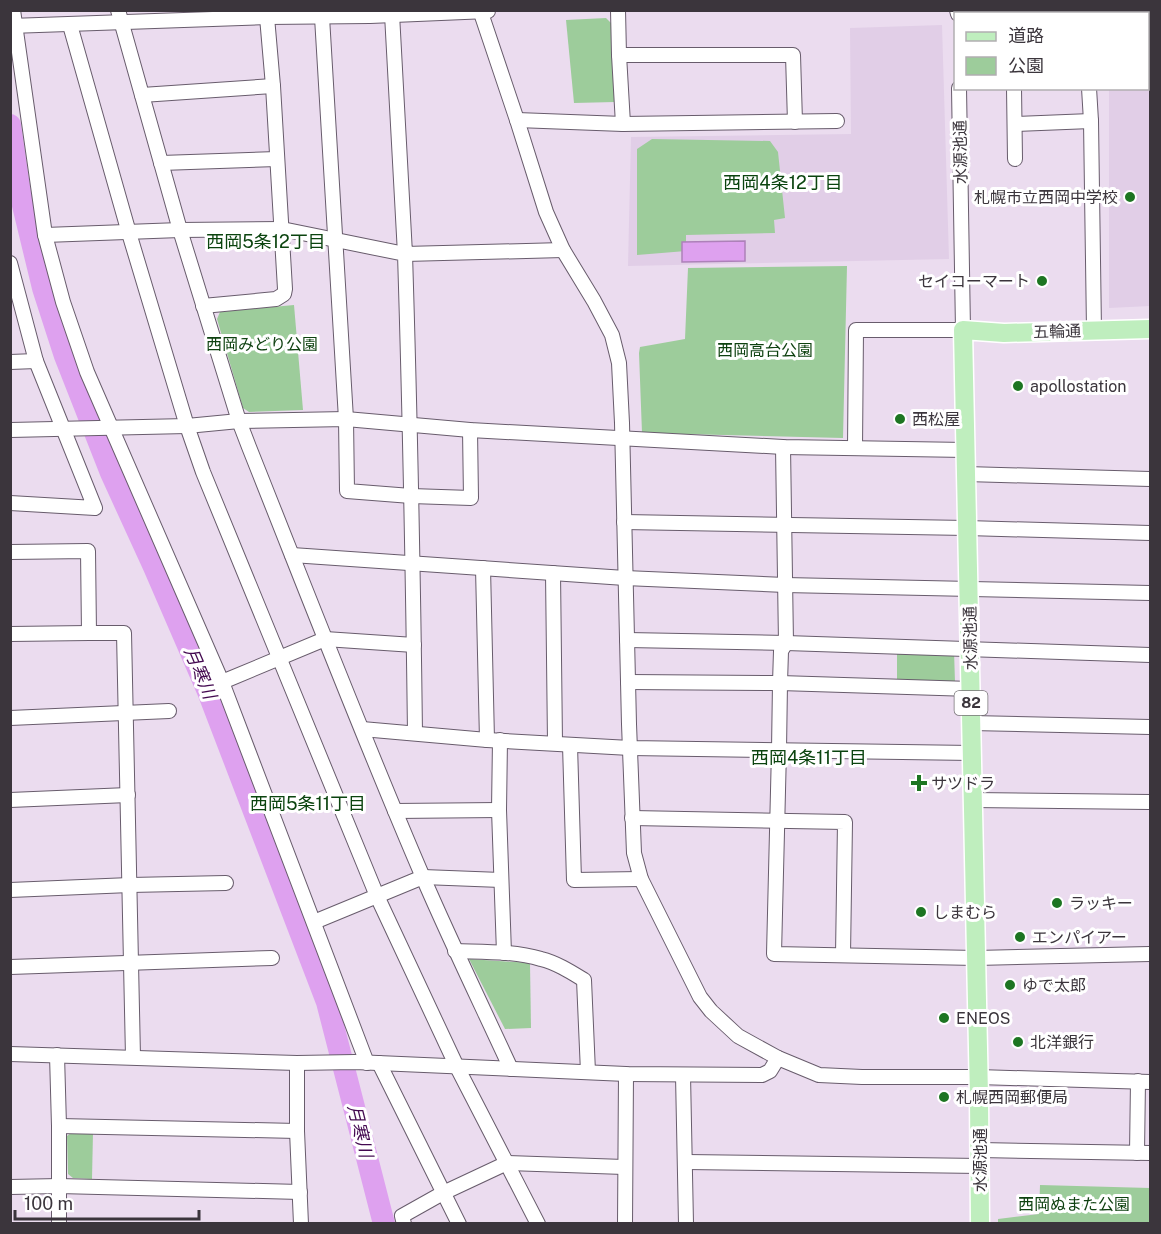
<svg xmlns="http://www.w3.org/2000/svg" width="1161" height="1234" viewBox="0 0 1161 1234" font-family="'Public Sans','Noto Sans JP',sans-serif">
<rect width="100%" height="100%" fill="#ebdcef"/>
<g fill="#e1cee7">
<path d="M1108,11H1150V306L1109,308V89L1148,88V14L1108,13Z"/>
<path d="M942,25L949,259L628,266L631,137L851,134L850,28Z"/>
</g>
<g fill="#9dcc9b">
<path d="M606,18L611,23L615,102L574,103L566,20Z"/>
<path d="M652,139L770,141L778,152L785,218L774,220L775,233L686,235V251L637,255V149Z"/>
<path d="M847,266L843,438L642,433L639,353L640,347L685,339L688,268Z"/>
<path d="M294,305L303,410L249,412L243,408L217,319L220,312Z"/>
<path d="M954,650L955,683L897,682V651Z"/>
<path d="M469,959L530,963L531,1028L505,1029Z"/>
<path d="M72,1132H93L92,1179L73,1178L68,1174L67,1136Z"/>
<path d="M1040,1185L1150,1188V1223H998V1219L1039,1214Z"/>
</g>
<path fill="#dea1ef" stroke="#ad81b9" stroke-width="1.5" d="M745,241V261L682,262V242Z"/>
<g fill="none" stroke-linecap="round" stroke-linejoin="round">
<path stroke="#dea1ef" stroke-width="22" d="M10,125L20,193L43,288L65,356L111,473L154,567L209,694L327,1002L384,1224"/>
<defs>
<g id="minor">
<path d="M13,10L45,235L63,302L87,372L222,682L367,1063"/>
<path d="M118,10L180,230L239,421L249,447C306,590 361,733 422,875C450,940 481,1004 511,1069"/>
<path d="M480,10L517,120L546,212L563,250L594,301L612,335L619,363L622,423L629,724L634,853L641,879L700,997L711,1011L738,1036L778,1058L819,1075L862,1077H978L1150,1082"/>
<path d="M618,10L619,55H793L795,122"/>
<path d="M957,10L958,14"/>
<path d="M1014,10V14"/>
<path d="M1085,10V14"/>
<path d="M392,14L405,254L563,250"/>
<path d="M322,17L346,419L347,491L411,496L471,498L470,430"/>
<path d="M70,25L129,233L187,426L203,472L377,896L457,1067L538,1224"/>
<path d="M10,26L267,17L370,16L488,11"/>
<path d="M619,55L623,124"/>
<path d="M1014,88L1015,159"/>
<path d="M1089,88L1091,121L1094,330"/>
<path d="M142,95L273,86"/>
<path d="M517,120L623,124L837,121"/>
<path d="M1015,124L1091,121"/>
<path d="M161,163L277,159"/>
<path d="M45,235L180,230L282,229L405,254C410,414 413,573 415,733"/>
<path d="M10,263L36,361L95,508L10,503"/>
<path d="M203,306L276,299L284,294L285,289L273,86L267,17L266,10"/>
<path d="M10,362L36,361"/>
<path d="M10,430L187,426L239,421L346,419L470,430L783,447L966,450"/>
<path d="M783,447L786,643L781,651L780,683L779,750L774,954L976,958L1150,954"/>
<path d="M855,448L856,330H963L959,88"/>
<path d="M966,474L1150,479"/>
<path d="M624,522L967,528L1150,533"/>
<path d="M10,552L88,551L89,633H124L133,1057"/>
<path d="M292,555L625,578L785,585L1150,593"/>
<path d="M483,568L487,740"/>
<path d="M553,573L555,743"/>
<path d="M10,634L89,633"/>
<path d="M627,640L786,643L1150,655"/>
<path d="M222,682L325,639L414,645"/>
<path d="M628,682L780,683L971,689"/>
<path d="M10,718L169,711"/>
<path d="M971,723L1150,727"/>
<path d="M362,729L487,740L630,748L972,753"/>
<path d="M500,740L499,810L504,953"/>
<path d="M570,745L574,880L641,879"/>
<path d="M10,800L128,795"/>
<path d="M972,800L1150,802"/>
<path d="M395,811L499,810"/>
<path d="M632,818L845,822L843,955"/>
<path d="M10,890L130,885L226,883"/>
<path d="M314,922L423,877L501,880"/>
<path d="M455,951C484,952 514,951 541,959C557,963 571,972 584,980L588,1072"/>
<path d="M10,967L272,958"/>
<path d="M10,1054L297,1063L355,1062L626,1074L762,1075L770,1071L778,1058"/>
<path d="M57,1055L59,1126V1224"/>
<path d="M297,1063V1131L301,1224"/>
<path d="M379,1063L459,1224"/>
<path d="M683,1075L686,1224"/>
<path d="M59,1126L297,1131"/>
<path d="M980,1150L1150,1153"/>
<path d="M1137,1153L1138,1081"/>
<path d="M686,1162L980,1166"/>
<path d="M10,1187L59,1186L300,1192"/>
<path d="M404,1224L402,1216L443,1193L507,1163L624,1167"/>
<path d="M625,1224L626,1074"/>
</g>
<path id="major" d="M980,1224L979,1097L963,330L1004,333L1150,329"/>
</defs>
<use href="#minor" stroke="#685c6c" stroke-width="16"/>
<use href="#major" stroke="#fff" stroke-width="21"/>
<use href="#minor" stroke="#fff" stroke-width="14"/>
<use href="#major" stroke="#bfeebe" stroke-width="18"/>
</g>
<g fill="#1d7522" stroke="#fff" stroke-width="2">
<circle cx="1130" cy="197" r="6"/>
<circle cx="1042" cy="281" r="6"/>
<circle cx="1018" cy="386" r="6"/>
<circle cx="900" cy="419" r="6"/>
<path d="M916 774h6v6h6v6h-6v6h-6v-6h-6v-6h6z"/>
<circle cx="1057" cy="903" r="6"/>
<circle cx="921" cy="912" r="6"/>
<circle cx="1020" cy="937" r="6"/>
<circle cx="1010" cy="985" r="6"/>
<circle cx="944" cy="1018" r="6"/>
<circle cx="1018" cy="1042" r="6"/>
<circle cx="944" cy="1097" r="6"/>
</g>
<g text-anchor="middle" stroke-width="6" stroke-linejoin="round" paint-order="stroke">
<rect fill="#fff" stroke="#767276" stroke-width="1.5" x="954.5" y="691" width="33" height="24" rx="4.5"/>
<g font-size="15" font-weight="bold" fill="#3b353c">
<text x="971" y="708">82</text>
</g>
<g font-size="16" fill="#3b353c" stroke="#fff">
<text transform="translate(960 152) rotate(-91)" y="6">水源池通</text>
<text transform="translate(1057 331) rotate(-2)" y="6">五輪通</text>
<text transform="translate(970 638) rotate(-91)" y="6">水源池通</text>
<text transform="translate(980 1160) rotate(-90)" y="6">水源池通</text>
</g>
<g font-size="16" fill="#3b353c" stroke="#fff" text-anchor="start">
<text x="1118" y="203" text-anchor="end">札幌市立西岡中学校</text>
<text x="1030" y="287" text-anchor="end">セイコーマート</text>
<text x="1030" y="392">apollostation</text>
<text x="912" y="425">西松屋</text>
<text x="931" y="789">サツドラ</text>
<text x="1069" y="909">ラッキー</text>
<text x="933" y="918">しまむら</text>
<text x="1032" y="943">エンパイアー</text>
<text x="1022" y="991">ゆで太郎</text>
<text x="956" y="1024">ENEOS</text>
<text x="1030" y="1048">北洋銀行</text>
<text x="956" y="1103">札幌西岡郵便局</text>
</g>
<g font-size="16" fill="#0e4110" stroke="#fff">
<text x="262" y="350">西岡みどり公園</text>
<text x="765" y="356">西岡高台公園</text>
<text x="1074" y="1210">西岡ぬまた公園</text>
</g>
<g font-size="18" fill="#0b440f" stroke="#fff">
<text x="783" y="189">西岡4条12丁目</text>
<text x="266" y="248">西岡5条12丁目</text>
<text x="809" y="764">西岡4条11丁目</text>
<text x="308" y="810">西岡5条11丁目</text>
</g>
<g font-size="18" font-style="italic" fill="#430950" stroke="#fff">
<text transform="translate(200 673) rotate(67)" y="6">月寒川</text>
<text transform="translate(360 1131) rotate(76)" y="6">月寒川</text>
</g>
</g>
<rect width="1161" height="1234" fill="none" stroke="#3b353c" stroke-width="24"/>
<rect x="954" y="12" width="195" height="78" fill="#ffffff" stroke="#b1aeb1" stroke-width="1.5"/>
<rect x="966" y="32" width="30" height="9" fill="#bfeebe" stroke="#b1aeb1" stroke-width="1.5"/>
<text x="1008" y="42" font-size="18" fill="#3b353c">道路</text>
<rect x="966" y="57" width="30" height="18" fill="#9dcc9b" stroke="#b1aeb1" stroke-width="1.5"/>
<text x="1008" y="72" font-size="18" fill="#3b353c">公園</text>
<path d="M15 1210v9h184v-9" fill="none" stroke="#3b353c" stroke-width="3"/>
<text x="24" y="1210" font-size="18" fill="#3b353c" stroke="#ffffff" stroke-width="4.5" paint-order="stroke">100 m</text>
</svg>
